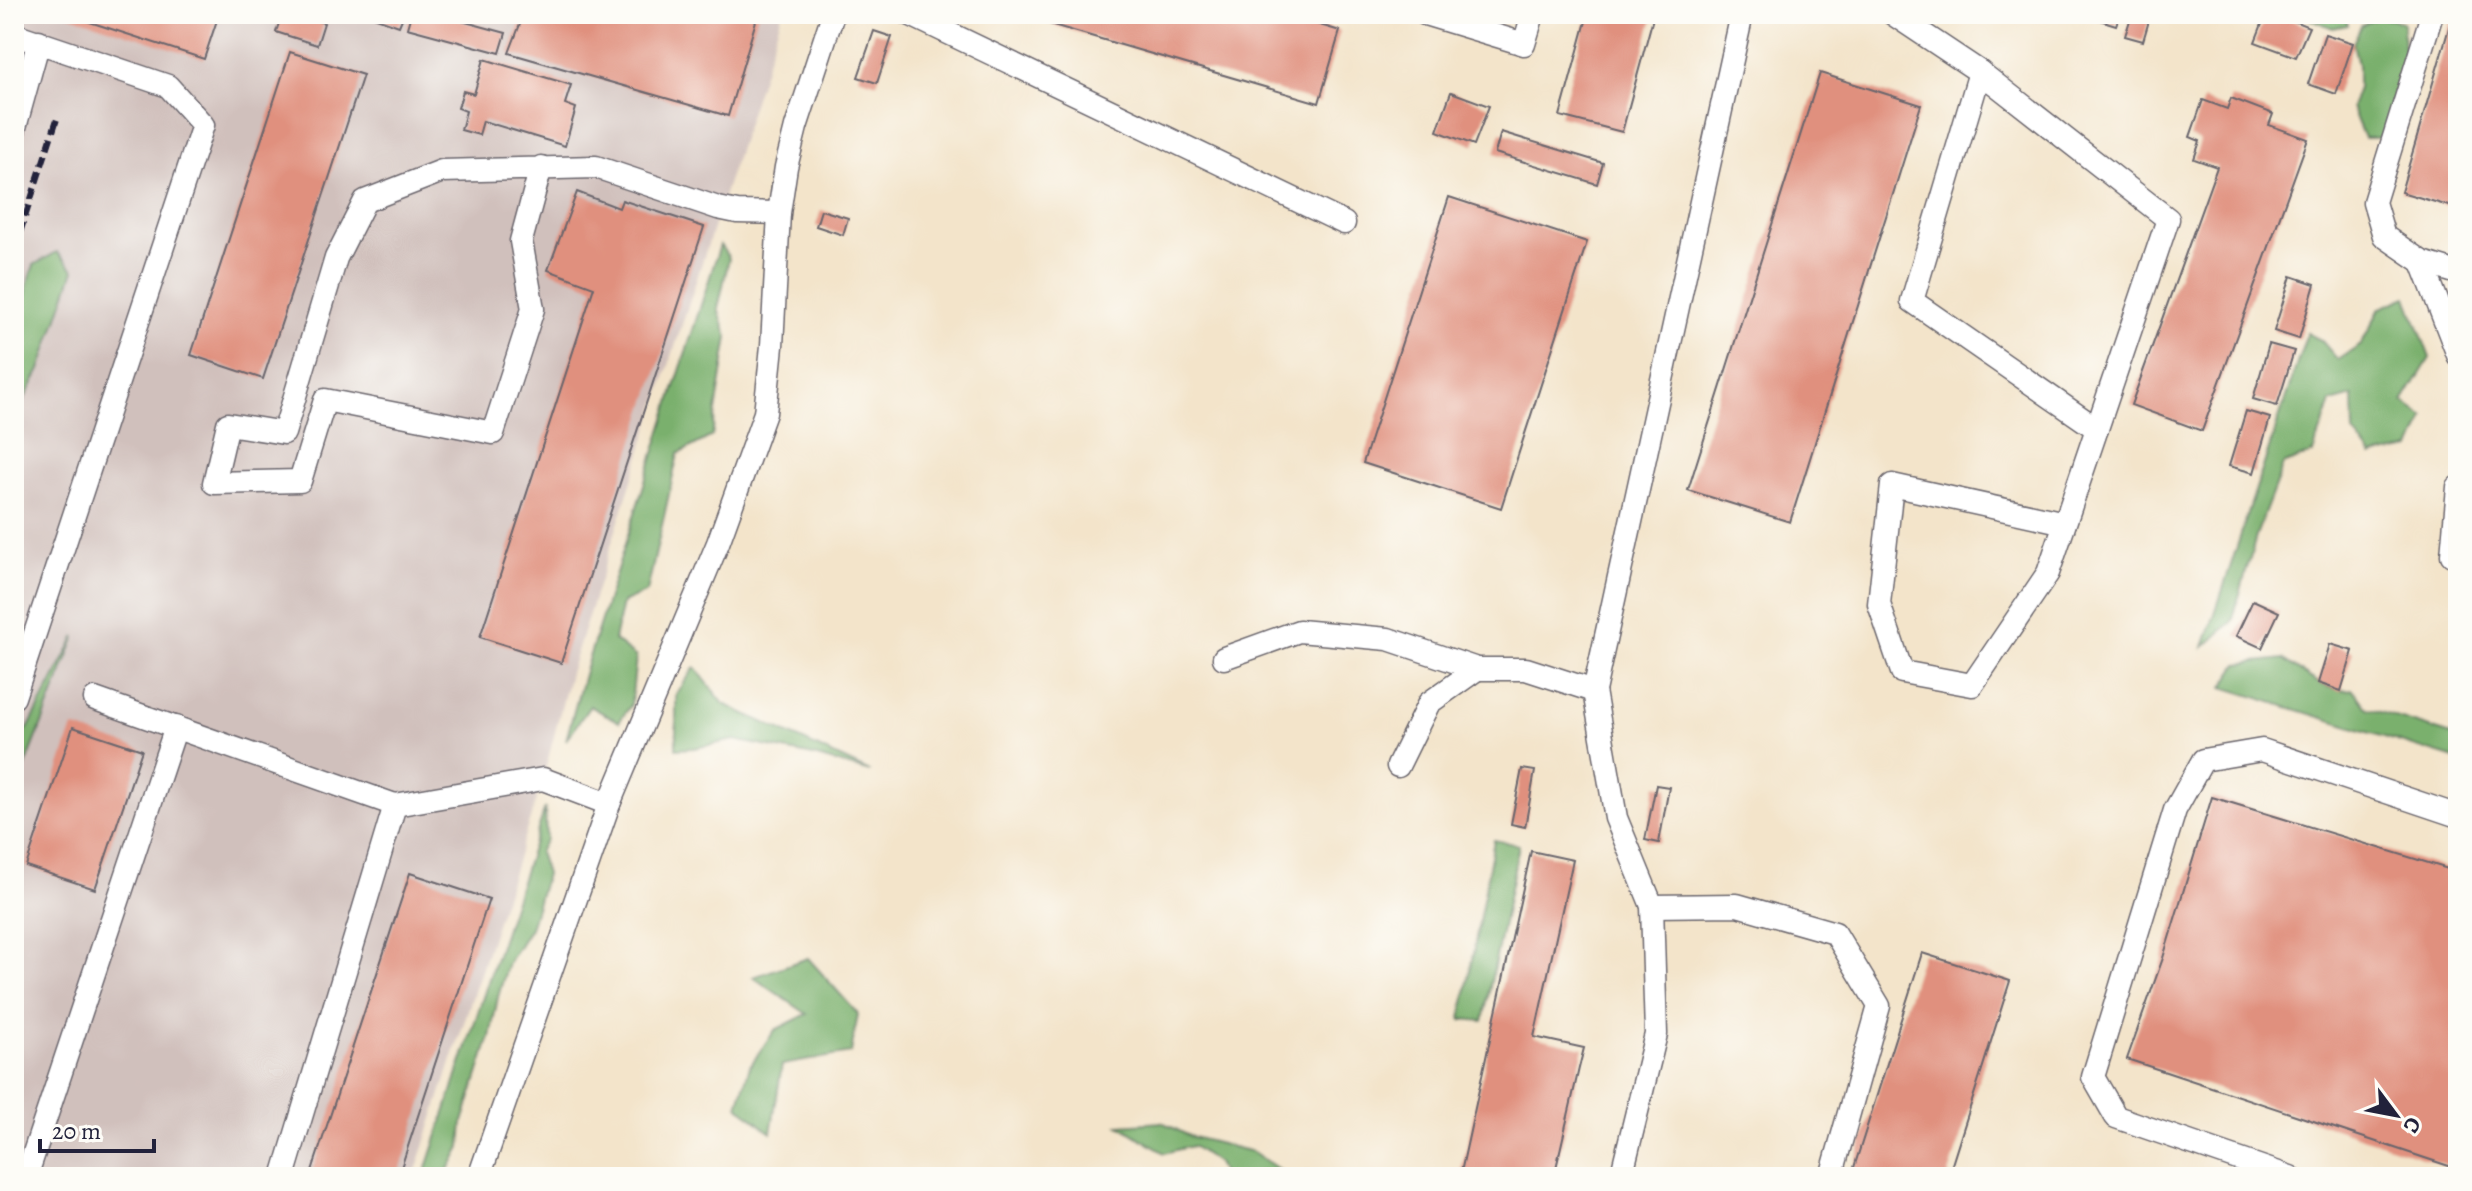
<svg xmlns="http://www.w3.org/2000/svg" width="2472" height="1191" viewBox="0 0 2472 1191" font-family="Alegreya,serif">
<rect width="100%" height="100%" fill="#fdfcf7"/>
<filter id="ink" filterUnits="userSpaceOnUse"><feTurbulence type="fractalNoise" baseFrequency=".0125" numOctaves="2"/><feDisplacementMap in="SourceGraphic" scale="16" xChannelSelector="R" yChannelSelector="G"/><feConvolveMatrix kernelMatrix="1 2 1 2 8 2 1 2 1" color-interpolation-filters="sRGB"/></filter>
<filter id="wash" filterUnits="userSpaceOnUse"><feTurbulence type="fractalNoise" baseFrequency=".006" numOctaves="4" result="noise"/><feDisplacementMap in="SourceGraphic" scale="32" xChannelSelector="R" yChannelSelector="G"/><feGaussianBlur stdDeviation="1.8" result="paint"/><feColorMatrix in="noise" values="0 0 0 0 0 0 0 0 0 0 0 0 0 0 0 0 0 1.4 0 .05"/><feComposite in="paint" operator="in"/></filter>
<g filter="url(#wash)">
<rect width="100%" height="100%" fill="#f3e4ca"/>
<path fill="#d0c0bc" d="M14,14H782L570,673L543,779L414,1177H14Z"/>
<g fill="#7ab06d" stroke="#4e6954" stroke-width="2">
<path d="M2297,14H2345L2348,25L2333,28Z"/>
<path d="M2379,17L2403,22L2404,61L2383,138H2364L2351,107L2358,88V65L2353,43L2361,26Z"/>
<path d="M720,245L729,258L718,309L728,337L712,436L678,454L647,592L622,603L614,640L636,657L631,705L619,722L590,706L566,740L586,667Z"/>
<path d="M57,252L74,270L40,370L14,418V357L22,324L27,286L34,265Z"/>
<path d="M2407,297L2430,358L2403,402L2425,417L2411,449L2372,456L2354,433L2353,396L2331,402L2313,453L2283,465L2257,533L2232,622L2204,647L2307,333L2321,340L2338,360L2361,345L2380,308Z"/>
<path d="M76,636L14,796L15,731L28,729Z"/>
<path d="M2283,659C2304,673 2326,694 2353,689L2367,708L2458,737V760L2223,687L2238,664Z"/>
<path d="M695,667L724,704L870,772L813,756L735,740L694,748L676,749V695Z"/>
<path d="M545,808L546,839L539,852L546,874L530,928L508,963L498,997L490,1037L463,1122L461,1147L445,1177H424Z"/>
<path d="M1494,840L1519,845L1483,1021L1461,1019Z"/>
<path d="M808,958L858,1014L851,1053L782,1065L771,1133L738,1106L750,1066L775,1030L807,1014L753,977Z"/>
<path d="M1162,1122L1189,1136L1253,1152L1290,1177H1224L1217,1163L1193,1146L1164,1153L1119,1125Z"/>
</g>
<g id="blocks">
<g fill="#e0907e">
<path d="M65,14H219L204,59Z"/>
<path d="M282,14H297L324,23L317,45L276,32Z"/>
<path d="M365,14H404L399,26Z"/>
<path d="M411,14H436L506,33L500,53L407,28Z"/>
<path d="M524,14H758L728,116L509,53Z"/>
<path d="M1283,14L1340,31L1319,103L1019,15Z"/>
<path d="M1588,14H1654L1622,132L1560,116Z"/>
<path d="M2091,14H2120L2116,25L2090,17Z"/>
<path d="M2132,14H2151L2143,41L2125,36Z"/>
<path d="M2266,14H2276L2309,27L2296,57L2255,42Z"/>
<path d="M2453,14H2458V187L2452,207L2401,192Z"/>
<path d="M874,31L892,37L877,83L858,77Z"/>
<path d="M2325,34L2353,43L2336,94L2308,84Z"/>
<path d="M290,52L363,75L263,379L191,355Z"/>
<path d="M484,59L571,85L565,104L576,108L565,146L483,121L479,135L461,130L466,111L458,108L463,91L474,94Z"/>
<path d="M1820,73L1921,105L1790,522L1688,490Z"/>
<path d="M1451,92L1489,106L1474,145L1437,131Z"/>
<path d="M2231,98L2273,114L2269,125L2308,139L2202,431L2131,405L2217,167L2194,159L2200,141L2190,137L2203,100L2227,109Z"/>
<path d="M1501,132L1603,163L1597,184L1495,153Z"/>
<path d="M577,192L619,208L622,200L704,227L561,663L480,637L594,287L548,270Z"/>
<path d="M1449,197L1587,242L1501,508L1363,463Z"/>
<path d="M821,210L848,218L843,235L816,226Z"/>
<path d="M2291,276L2315,284L2299,339L2274,331Z"/>
<path d="M2269,344L2294,351L2277,406L2253,399Z"/>
<path d="M2246,411L2270,418L2254,473L2229,466Z"/>
<path d="M2253,600L2279,612L2262,648L2236,636Z"/>
<path d="M2330,644L2353,651L2341,691L2318,683Z"/>
<path d="M73,727L142,750L95,889L26,866Z"/>
<path d="M1522,769L1535,771L1525,827L1511,824Z"/>
<path d="M1656,785L1669,787L1659,843L1645,840Z"/>
<path d="M2212,797L2458,872V1169L2127,1059L2163,958Z"/>
<path d="M1531,851L1573,860L1534,1037L1584,1048L1579,1068L1554,1177H1460Z"/>
<path d="M410,873L489,899L398,1177H310Z"/>
<path d="M1922,953L2010,981L1948,1177H1851Z"/>
</g>
</g>
</g>
<g filter="url(#ink)">
<use href="#blocks" fill-opacity="0" stroke="#6b666d" stroke-width="2"/>
<g fill="none" stroke-linecap="round" stroke-linejoin="round">
<defs>
<g id="service">
<path d="M909,14L1344,223"/>
<path d="M1425,14L1524,44L1533,14"/>
<path d="M1893,14L1980,72L2168,219L2065,523L2048,573L1972,685L1902,672L1879,604L1892,485L2065,523"/>
<path d="M2432,14L2374,202L2384,236L2422,262L2458,273"/>
<path d="M14,34L168,86L203,125L14,697"/>
<path d="M1980,72L1912,301L2097,429"/>
<path d="M14,131L39,41"/>
<path d="M541,167L521,241L533,309L493,433L325,400L300,481L214,483L228,424L284,433L336,258L365,201L442,171L596,167L718,208L737,212L779,213"/>
<path d="M2422,262L2458,355"/>
<path d="M2458,487L2452,555L2458,557"/>
<path d="M1224,658L1299,631L1388,639L1477,669H1526L1594,691"/>
<path d="M95,699L395,805L543,779L609,804"/>
<path d="M1398,766L1429,703L1477,669"/>
<path d="M1652,906L1737,905L1835,933L1879,1006L1831,1177"/>
<path d="M26,1177L176,727"/>
<path d="M283,1177L395,805"/>
<path d="M479,1177L609,804L718,543L765,413L772,346L779,213L786,167L796,127L833,14"/>
<path d="M1621,1177L1656,1034L1652,906L1616,818L1594,691L1742,14"/>
<path d="M2290,1177L2116,1117L2093,1077L2175,810L2203,760L2262,750L2458,816"/>
</g>
</defs>
<use href="#service" stroke="#6b666d" stroke-width="25"/>
<use href="#service" stroke="#fff" stroke-width="22"/>
<path stroke="#22223b" stroke-width="6" stroke-dasharray="12 6" stroke-linecap="butt" d="M14,251L58,116"/>
</g>
</g>
<rect width="2472" height="1191" fill="none" stroke="#fdfcf7" stroke-width="48"/>
<g transform="translate(2396 1115) rotate(122)" stroke="#fdfcf7" stroke-width="6" paint-order="stroke">
<path d="M0-6L14 30L0 20L-14 30Z" fill="#22223b"/>
<text y="-12" font-size="22" font-weight="bold" text-anchor="middle" fill="#22223b">С</text>
</g>
<path d="M40 1139v12h114v-12" fill="none" stroke="#22223b" stroke-width="4"/>
<text x="52" y="1139" font-size="24" fill="#22223b" stroke="#fdfcf7" stroke-width="6" paint-order="stroke">20 m</text>
</svg>
